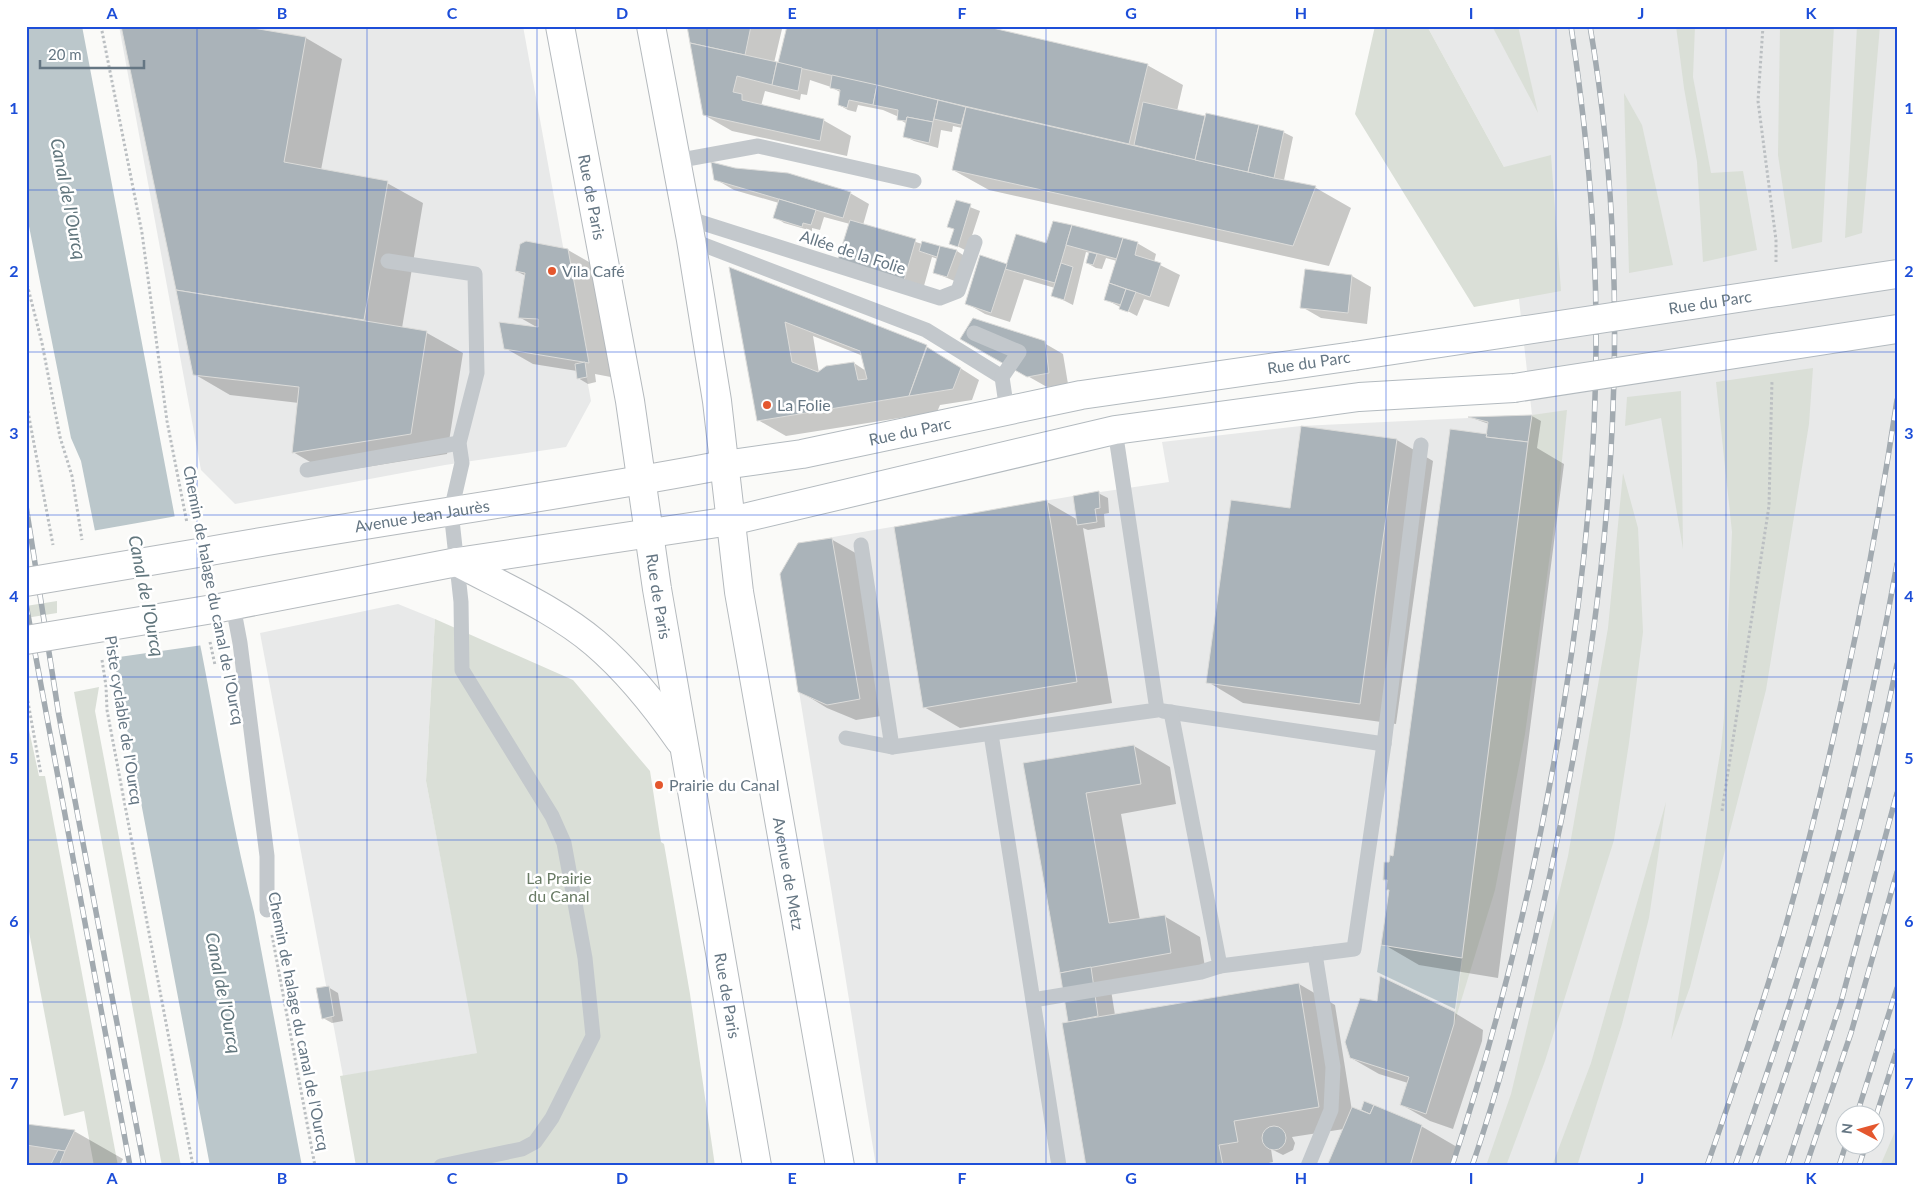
<svg xmlns="http://www.w3.org/2000/svg" width="1923" height="1192" viewBox="0 0 1923 1192" font-family="Lato,sans-serif">
<rect width="100%" height="100%" fill="#fafaf8"/>
<g fill="#e8e9e9" fill-rule="evenodd">
<path d="M119,26H523L591,401L566,447L445,465L235,504L201,470Z"/>
<path d="M1427,26H1897V1166H876L780,574L798,543L1073,496L1169,482L1162,442L1301,426L1532,415L1504,167ZM1846,1114H1876V1144H1846Z"/>
<path d="M398,604L435,619L426,781L478,1053L343,1076L260,633Z"/>
</g>
<g fill="#dadfd7">
<path d="M1375,26H1427L1504,167L1551,155L1561,291L1474,307L1355,114Z"/>
<path d="M1492,26H1518L1538,113Z"/>
<path d="M1676,26H1695L1693,77L1711,173L1743,171L1757,250L1703,262L1697,162L1684,88Z"/>
<path d="M1780,26H1834L1822,242L1792,249L1778,155Z"/>
<path d="M1857,26H1880L1862,233L1845,238Z"/>
<path d="M1624,93L1642,125L1673,265L1629,273Z"/>
<path d="M1813,368L1809,424L1766,690L1690,987L1671,1040L1721,748L1724,718L1732,532L1716,382Z"/>
<path d="M1681,391L1683,549L1661,418L1625,426L1627,397Z"/>
<path d="M1567,410L1559,490L1525,734L1495,890L1454,1024L1532,415Z"/>
<path d="M1623,473L1638,528L1643,632L1629,743L1614,840L1545,1061L1506,1166H1486L1511,1094L1568,856L1608,628Z"/>
<path d="M57,601V613L26,618V606Z"/>
<path d="M435,619L573,680L650,771L661,842L664,844L690,994L715,1166H356L340,1076L477,1053L426,781Z"/>
<path d="M99,687L95,711L181,1166H162L74,692Z"/>
<path d="M26,716L39,776H45L118,1166H94L84,1111L64,1116L26,916Z"/>
<path d="M1666,802L1649,918L1622,1024L1577,1166H1552L1591,1063Z"/>
<path d="M1897,1127V1166H1880Z"/>
</g>
<g fill="#bbc7cb">
<path d="M26,26H82L189,592C213,698 227,807 254,912L302,1166H210L114,660L110,606L81,461L71,438L26,211Z"/>
<path d="M1381,945L1462,958L1455,1009L1377,972Z"/>
</g>
<path fill="#fafaf8" d="M177,516L203,645L112,658L107,606L92,531Z"/>
<g fill="#0003" fill-rule="evenodd">
<path d="M123,26H233L306,38L342,59L321,170L387,183L423,203L402,328L427,333L463,353L447,454L329,473L293,452L299,403L230,395L194,374Z"/>
<path d="M688,26H777L782,29L774,63L1147,65L1183,85L1177,111L1283,132L1293,137L1284,180L1316,188L1351,208L1329,266L989,190L953,170L962,128L953,126L952,132L941,130L938,148L914,141L904,136L907,124L899,119V117L883,110L858,105L856,112L848,110L839,105L840,92L831,87L810,80L807,95L801,94L800,100L765,91L761,106L823,120L851,136L847,156L732,131L704,115Z"/>
<path d="M715,179L850,193L869,204L863,225L922,244L923,242L957,251L966,257L957,282L935,273L938,259L932,257L922,293L858,273L850,224L824,217L820,230L812,228V231L784,223L775,217L779,203L734,190Z"/>
<path d="M957,202L980,211L967,251L951,243L955,230L949,226Z"/>
<path d="M1137,243L1156,254L1154,262L1180,275L1169,307L1144,299L1137,316L1105,299L1117,261L1106,258L1102,269L1096,268L1087,263L1090,253L1086,252L1073,305L1053,295L1055,288L1024,279L1010,322L985,314L966,303L1008,265L1047,244Z"/>
<path d="M568,250L596,266L616,378L595,374L596,382L588,384L578,378L577,371L533,364L505,348L540,329L519,317L526,276L516,271Z"/>
<path d="M731,269L927,347L979,380L972,400L940,405L937,412L786,436L758,420ZM813,336L863,356L866,371L854,363L819,373Z"/>
<path d="M1306,270L1352,276L1371,287L1367,324L1321,318L1302,307Z"/>
<path d="M962,339L1044,343L1063,354L1068,384L1047,387Z"/>
<path d="M1532,416L1541,421L1537,448L1564,464L1498,978L1419,965L1383,944L1390,891L1387,889L1388,881L1384,879L1394,858L1488,436L1489,424L1475,419Z"/>
<path d="M1397,440L1433,461L1396,724L1243,703L1208,682L1291,510Z"/>
<path d="M1098,493L1108,498L1109,513L1104,514L1105,527L1088,530L1083,528L1112,703L960,728L924,707L1047,502L1078,520Z"/>
<path d="M831,539L859,555L887,715L856,720L827,708L799,691Z"/>
<path d="M1134,746L1170,767L1176,804L1121,814L1140,920L1164,916L1200,937L1206,973L1111,990L1115,1015L1299,984L1335,1005L1352,1111L1368,1112L1421,1126L1457,1147L1452,1166H1328L1344,1129L1292,1137L1295,1143L1293,1150L1283,1155L1271,1149L1273,1162L1255,1166H1088L1069,1023L1025,764Z"/>
<path d="M328,987L338,993L343,1021L332,1023L323,1018Z"/>
<path d="M1455,1013L1483,1030L1482,1041L1453,1129L1430,1121L1402,1105L1408,1083L1379,1074L1351,1058Z"/>
<path d="M26,1125L74,1131L123,1159L120,1166H26Z"/>
</g>
<g fill="#aab3b9" stroke="#dcdcda" fill-rule="evenodd">
<path d="M121,26H241L306,37L284,162L388,181L364,320L176,290Z"/>
<path d="M687,26H751L745,55L690,43Z"/>
<path d="M787,26H984L1148,64L1129,144L778,63Z"/>
<path d="M690,43L777,62L772,85L737,76L733,92L742,94V100L824,119L820,141L703,115Z"/>
<path d="M777,62L802,68L798,91L772,85Z"/>
<path d="M832,75L877,85L873,105L849,100L847,108L838,105L840,90L830,88Z"/>
<path d="M877,85L938,100L933,122L907,117L906,121L897,120L898,110L873,105Z"/>
<path d="M938,100L966,107L961,125L934,119Z"/>
<path d="M1143,102L1205,116L1195,160L1134,145Z"/>
<path d="M966,107L1274,178L1316,186L1293,246L952,170Z"/>
<path d="M1206,113L1259,125L1248,172L1195,160Z"/>
<path d="M907,117L933,122L929,143L903,137Z"/>
<path d="M1259,125L1284,131L1274,178L1248,172Z"/>
<path d="M711,162L735,168L788,173L851,192L843,218L714,180Z"/>
<path d="M779,199L816,210L811,225L803,223L802,227L773,218Z"/>
<path d="M956,200L971,204L958,247L949,244L954,229L947,227Z"/>
<path d="M850,220L916,239L903,284L837,262Z"/>
<path d="M1053,221L1072,225L1055,283L1005,269L1016,234L1046,243Z"/>
<path d="M1072,225L1123,238L1117,259L1066,245Z"/>
<path d="M1123,238L1138,242L1135,255L1161,263L1150,297L1109,283Z"/>
<path d="M526,241L568,249L589,363L504,349L499,322L538,327V319L518,318L525,273L515,271L520,244Z"/>
<path d="M922,241L940,246L937,257L919,251Z"/>
<path d="M940,246L957,250L947,277L933,273Z"/>
<path d="M1089,252L1097,254L1093,265L1086,263Z"/>
<path d="M980,255L1007,264L991,313L965,304Z"/>
<path d="M1061,263L1073,267L1064,300L1051,296Z"/>
<path d="M729,267L927,345L909,396L757,421ZM785,322L860,351L867,379L858,380L854,362L826,366L818,372L792,362Z"/>
<path d="M1305,269L1352,275L1348,313L1300,308Z"/>
<path d="M1109,283L1126,289L1121,305L1104,300Z"/>
<path d="M1126,289L1136,292L1128,312L1119,309Z"/>
<path d="M176,290L427,331L411,434L292,453L299,387L193,375Z"/>
<path d="M973,318L1045,341L1049,373L1027,377L960,339Z"/>
<path d="M927,347L961,368L953,389L909,396Z"/>
<path d="M585,362L587,377L577,379L575,364Z"/>
<path d="M1532,415L1528,442L1486,437L1488,422L1468,417Z"/>
<path d="M1301,426L1397,439L1360,704L1206,683L1231,500L1290,508Z"/>
<path d="M1450,429L1487,434L1486,437L1528,442L1462,958L1381,945L1389,890H1386L1387,880H1383L1384,862H1389L1390,855L1393,856Z"/>
<path d="M1099,491L1100,508L1095,509L1097,522L1077,525L1073,496Z"/>
<path d="M1047,500L1077,682L923,708L894,527Z"/>
<path d="M832,538L860,699L827,705L798,692L780,574L798,543Z"/>
<path d="M1134,745L1141,784L1086,793L1109,923L1165,915L1171,953L1060,973L1023,763Z"/>
<path d="M1091,967L1098,1016L1068,1022L1060,973Z"/>
<path d="M1380,976L1455,1012L1454,1024L1426,1114L1400,1105L1409,1077L1350,1058L1345,1042L1360,998L1377,1001Z"/>
<path d="M1299,983L1319,1107L1234,1121L1238,1142L1219,1145L1223,1166H1086L1062,1023Z"/>
<path d="M329,986L334,1016L322,1019L316,988Z"/>
<path d="M1364,1101L1374,1105L1370,1114L1361,1110Z"/>
<path d="M1374,1105L1422,1125L1410,1166H1327L1352,1107L1370,1114Z"/>
<path d="M26,1124L75,1130L65,1151L26,1145Z"/>
<circle cx="1274" cy="1138" r="12"/>
<path d="M58,1150L65,1151L59,1166H50Z"/>
</g>
<g fill="none" stroke-linecap="round" stroke-linejoin="round">
<defs>
<g id="secondary">
<path id="s1" d="M724,465L802,454L1081,395L1354,356"/>
<path d="M731,521L1115,430L1359,397L1514,388"/>
</g>
<g id="primary">
<path id="s2" d="M560,26L630,401L657,589L757,1166"/>
<path id="s3" d="M651,26L691,240L717,401L739,592L840,1166"/>
<path id="s4" d="M204,552C377,521 551,498 724,465"/>
<path d="M457,562C503,587 555,609 595,643C629,672 655,705 680,741"/>
<path d="M219,608L457,562L731,521"/>
</g>
</defs>
<use href="#secondary" stroke="#b3babf" stroke-width="30"/>
<use href="#primary" stroke="#b5babe" stroke-width="30"/>
<g stroke="#bbbfc2" stroke-width="3" stroke-dasharray="2.5 2.5" stroke-linecap="butt">
<path d="M101,26L142,233L167,421L187,523"/>
<path d="M1763,26L1758,101L1776,240V262"/>
<path d="M26,280L42,343L60,437L72,476L82,540"/>
<path d="M26,401L53,545"/>
<path d="M210,642L215,665"/>
<path d="M102,660L106,686L107,710L193,1166"/>
<path d="M26,691L41,774"/>
<path d="M1722,811L1769,506L1772,380"/>
<path d="M272,935L315,1166"/>
</g>
<g stroke="#c3c8cc" stroke-width="15">
<path d="M676,161L758,146L914,181"/>
<path d="M687,218L940,298L958,291L975,242"/>
<path d="M691,240L926,330L1002,377"/>
<path d="M388,261L475,274L477,373L459,443L462,463L451,511L461,602L462,670L552,816L564,843L585,958L593,1036L552,1118L535,1142L522,1149L441,1166"/>
<path d="M974,333L1019,352L1002,377L1007,411"/>
<path d="M307,470L459,443"/>
<path d="M861,545L892,747"/>
<path d="M233,606L240,643L267,856V910"/>
<path d="M1163,711L1384,744"/>
<path d="M991,734L1059,1166"/>
<path d="M846,738L892,747L1157,710L1115,430"/>
<path d="M1220,966L1354,949L1384,744L1421,445"/>
<path d="M1033,1000L1201,972L1220,966L1171,712"/>
<path d="M1308,1166L1331,1110L1333,1067L1315,954"/>
</g>
<use href="#secondary" stroke="#fff" stroke-width="28"/>
<use href="#primary" stroke="#fff" stroke-width="28"/>
<defs>
<g id="rail">
<path d="M26,506L59,716L144,1166"/>
<path d="M26,604L130,1166"/>
<path d="M1857,1114L1897,988"/>
<path d="M1876,1116L1897,1050"/>
<path d="M1452,1166C1502,1015 1539,860 1564,703C1584,579 1597,453 1596,327C1596,226 1586,126 1571,26"/>
<path d="M1472,1166C1505,1071 1528,972 1550,874C1611,596 1638,308 1590,26"/>
<path d="M1707,1166C1734,1088 1761,1011 1784,932C1833,758 1870,579 1897,400"/>
<path d="M1735,1166C1764,1083 1793,999 1817,914C1850,799 1876,681 1897,564"/>
<path d="M1754,1166C1813,1002 1862,834 1897,664"/>
<path d="M1787,1166L1841,1002L1897,793"/>
<path d="M1806,1166L1851,1033L1897,872"/>
<path d="M1839,1166L1846,1144"/>
<path d="M1859,1166L1866,1144"/>
</g>
</defs>
<use href="#rail" stroke="#a2aab0" stroke-width="5.5"/>
<use href="#rail" stroke="#fff" stroke-width="4" stroke-dasharray="11" stroke-linecap="butt"/>
<defs>
<g id="secondary-bridge">
<path id="s5" d="M1354,356L1897,274"/>
<path d="M1514,388L1897,329"/>
</g>
<g id="primary-bridge">
<path d="M26,582L204,552"/>
<path d="M26,640L219,608"/>
</g>
</defs>
<use href="#secondary-bridge" stroke="#b3babf" stroke-width="30" stroke-linecap="butt"/>
<use href="#primary-bridge" stroke="#b5babe" stroke-width="30" stroke-linecap="butt"/>
<use href="#secondary-bridge" stroke="#fff" stroke-width="28"/>
<use href="#primary-bridge" stroke="#fff" stroke-width="28"/>
</g>
<path fill="none" stroke="#1d4ed8" stroke-width="1" stroke-opacity="0.55" d="M197,26V1166M367,26V1166M537,26V1166M707,26V1166M877,26V1166M1046,26V1166M1216,26V1166M1386,26V1166M1556,26V1166M1726,26V1166M26,190H1897M26,352H1897M26,515H1897M26,677H1897M26,840H1897M26,1002H1897"/>
<g fill="#e4572e" stroke="#fff" stroke-width="2">
<circle cx="552" cy="271" r="5"/>
<circle cx="767" cy="405" r="5"/>
<circle cx="659" cy="785" r="5"/>
</g>
<g text-anchor="middle" stroke-width="5" stroke-linejoin="round" paint-order="stroke">
<g font-size="16" fill="#657683" stroke="#fff">
<text dy="6" stroke="none"><textPath href="#s2" startOffset="174">Rue de Paris</textPath></text>
<text transform="translate(853 252) rotate(18)" y="6">Allée de la Folie</text>
<text dy="6" stroke="none"><textPath href="#s5" startOffset="360">Rue du Parc</textPath></text>
<text dy="6" stroke="none"><textPath href="#s1" startOffset="594">Rue du Parc</textPath></text>
<text dy="6" stroke="none"><textPath href="#s1" startOffset="189">Rue du Parc</textPath></text>
<text dy="6" stroke="none"><textPath href="#s4" startOffset="221">Avenue Jean Jaurès</textPath></text>
<text transform="translate(214 595) rotate(79)" y="6">Chemin de halage du canal de l'Ourcq</text>
<text dy="6" stroke="none"><textPath href="#s2" startOffset="579">Rue de Paris</textPath></text>
<text transform="translate(124 720) rotate(81)" y="6">Piste cyclable de l'Ourcq</text>
<text dy="6" stroke="none"><textPath href="#s3" startOffset="859">Avenue de Metz</textPath></text>
<text dy="6" stroke="none"><textPath href="#s2" startOffset="984">Rue de Paris</textPath></text>
<text transform="translate(299 1021) rotate(79)" y="6">Chemin de halage du canal de l'Ourcq</text>
</g>
<g font-size="16" fill="#657683" stroke="#fff" text-anchor="start">
<text x="562" y="277">Vila Café</text>
<text x="777" y="411">La Folie</text>
<text x="669" y="791">Prairie du Canal</text>
</g>
<g font-size="16" fill="#687a64" stroke="#fff">
<text x="559" y="884">La Prairie<tspan x="559" dy="18">du Canal</tspan></text>
</g>
<g font-size="18" font-style="italic" fill="#60757c" stroke="#fff">
<text transform="translate(68 199) rotate(79)" y="6">Canal de l'Ourcq</text>
<text transform="translate(146 596) rotate(79)" y="6">Canal de l'Ourcq</text>
<text transform="translate(223 993) rotate(79)" y="6">Canal de l'Ourcq</text>
</g>
</g>
<rect width="1923" height="1192" fill="none" stroke="#ffffff" stroke-width="55"/>
<g transform="translate(1860 1130) rotate(276)"><circle r="24" fill="#ffffff" stroke="#c1c8cd"/>
<path d="M0-4L9 19L0 12L-9 19Z" fill="#e4572e"/>
<text y="-8" font-size="14" font-weight="bold" text-anchor="middle" fill="#657683">N</text>
</g>
<path d="M40 60v8h104v-8" fill="none" stroke="#657683" stroke-width="2.5"/>
<text x="48" y="60" font-size="15" fill="#657683" stroke="#ffffff" stroke-width="4" paint-order="stroke">20 m</text>
<rect x="28" y="28" width="1868" height="1136" fill="none" stroke="#1d4ed8" stroke-width="2"/>
<g font-size="16" text-anchor="middle" font-weight="bold" fill="#1d4ed8">
<text x="112" y="19">A</text>
<text x="282" y="19">B</text>
<text x="452" y="19">C</text>
<text x="622" y="19">D</text>
<text x="792" y="19">E</text>
<text x="962" y="19">F</text>
<text x="1131" y="19">G</text>
<text x="1301" y="19">H</text>
<text x="1471" y="19">I</text>
<text x="1641" y="19">J</text>
<text x="1811" y="19">K</text>
<text x="14" y="114">1</text>
<text x="1909" y="114">1</text>
<text x="14" y="277">2</text>
<text x="1909" y="277">2</text>
<text x="14" y="439">3</text>
<text x="1909" y="439">3</text>
<text x="14" y="602">4</text>
<text x="1909" y="602">4</text>
<text x="14" y="764">5</text>
<text x="1909" y="764">5</text>
<text x="14" y="927">6</text>
<text x="1909" y="927">6</text>
<text x="14" y="1089">7</text>
<text x="1909" y="1089">7</text>
<text x="112" y="1184">A</text>
<text x="282" y="1184">B</text>
<text x="452" y="1184">C</text>
<text x="622" y="1184">D</text>
<text x="792" y="1184">E</text>
<text x="962" y="1184">F</text>
<text x="1131" y="1184">G</text>
<text x="1301" y="1184">H</text>
<text x="1471" y="1184">I</text>
<text x="1641" y="1184">J</text>
<text x="1811" y="1184">K</text>
</g>
</svg>
